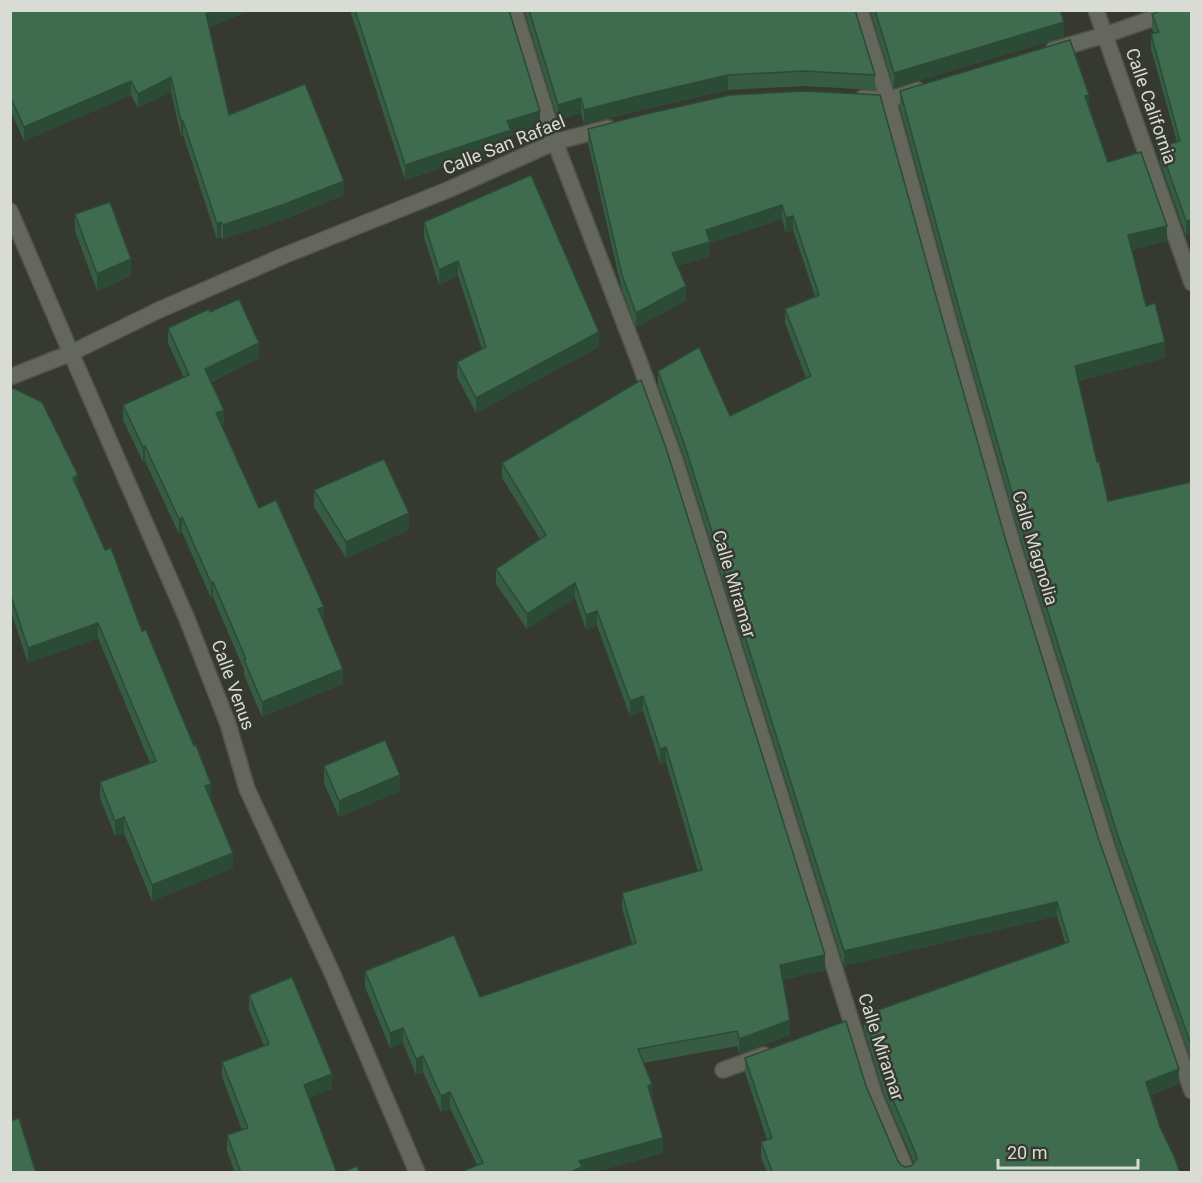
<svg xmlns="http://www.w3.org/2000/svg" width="1202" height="1183" viewBox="0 0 1202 1183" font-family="Roboto,sans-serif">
<rect width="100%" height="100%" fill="#35392f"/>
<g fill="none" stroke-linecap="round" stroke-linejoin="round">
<defs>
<g id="minor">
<path d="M514,10L555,142L639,361L675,460L875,1097L907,1172"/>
<path d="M860,10L888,100L950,326L1015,553L1108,851L1192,1091"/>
<path d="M1096,10L1192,283"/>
<path d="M1053,50L1105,35L1177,10"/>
<path d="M863,98L888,100L918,90"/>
<path d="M10,211L71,353L187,619L228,724L247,789L333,975L417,1172"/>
<path d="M10,377L71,353L159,310L283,256L450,189L555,142L608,128"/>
<path d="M723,1070L764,1055"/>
</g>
</defs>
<use href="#minor" stroke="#52544c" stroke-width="18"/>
<use href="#minor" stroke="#64685c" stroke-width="15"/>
</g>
<g fill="#365c44">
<path d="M10,10H251L209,27L229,115L344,195L285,219L223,239L221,237L217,239L183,135L181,136L171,92L138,108L131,95L24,141L10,110Z"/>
<path d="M350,10H509L540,126L511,135V145L405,180Z"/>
<path d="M524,10H855L875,75V90L804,86L728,90L642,110L584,124L581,113L558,120Z"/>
<path d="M870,10H1060L1064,37L894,88Z"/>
<path d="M1191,10L1186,236L1160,162V147L1177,142L1151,49V34L1154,33L1152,29V14Z"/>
<path d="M900,91L1089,108L1108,162L1167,241L1132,250L1146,306L1165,358L1078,381L1097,462L1108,501L1191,482V1060L1117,848L1024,550L959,323L900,107Z"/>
<path d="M646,114L941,314L1006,541L1099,840L1179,1084L1150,1095L1160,1127L1180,1173H767L761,1157V1142L767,1140L745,1072V1058L866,1086L898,1161L901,1165L905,1167L911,1166L914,1163L884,1094L864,1029V1015L1065,943L1057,916L844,966L684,457L658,385V371L730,416L806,378L785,323V309L815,296L793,230L786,233L782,219L710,243V256L678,266L686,301L636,327L622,290L588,143V129Z"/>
<path d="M75,214L131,276L97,291L75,231Z"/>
<path d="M424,222L599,347L476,413L457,377V362L482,349L458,276L439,285L424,237Z"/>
<path d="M210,312L259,358L211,382L224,425L222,426L259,508L324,622L343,684L262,717L244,675V670L213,597L211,598L182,532L179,534L145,461L143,462L123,420V405L184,378L168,343V328Z"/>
<path d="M641,380L825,970L782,980L790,1035L739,1054L737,1046L643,1063L652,1099L663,1153L591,1173H465V1170L477,1165L450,1108L441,1112L423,1072L416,1075L403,1043L390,1048L365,987V971L480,997L632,944L622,908V893L698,872L666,762L660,764L643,711L630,716L597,626L586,630L575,598L527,629L496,584V569L540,539L502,478V463Z"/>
<path d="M10,389L78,489L142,631L211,799H210L233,868L152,901L124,833L115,836L100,798V782L150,763L98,638L28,663L10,609Z"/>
<path d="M314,490L409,530L346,558L314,507Z"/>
<path d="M324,766L400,791L339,817L324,783Z"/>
<path d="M249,995L332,1089L309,1098L337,1173H235L227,1151V1135L242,1130L222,1077V1062L264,1046L249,1010Z"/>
</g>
<g fill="#2c4b37">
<path d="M214,10H251L206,28V14Z"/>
<path d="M1064,22V37L894,88V73Z"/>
<path d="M728,75V90L642,110L584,124V110L642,95Z"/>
<path d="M171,77V92L138,108V94Z"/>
<path d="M131,81V95L24,141V127Z"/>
<path d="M1089,95V110L1085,96Z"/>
<path d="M581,98V113L558,120V105Z"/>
<path d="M540,111V126L511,135V145L405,180V165L507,121Z"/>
<path d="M181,121H183V135L181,136Z"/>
<path d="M344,181V195L285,219L223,239V225Z"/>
<path d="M782,205V219L710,243V256L672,268V253L706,230Z"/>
<path d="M793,216V230L786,233V218Z"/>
<path d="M1191,220V235L1186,236V221Z"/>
<path d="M221,222V237L217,239V224Z"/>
<path d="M1167,226V241L1128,251V235Z"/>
<path d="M131,259V276L97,291V274Z"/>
<path d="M458,261V276L439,285V270Z"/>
<path d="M686,286V301L636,327V313Z"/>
<path d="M599,332V347L476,413V398Z"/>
<path d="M1165,342V358L1075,382V366Z"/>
<path d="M259,343V358L205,384V369Z"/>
<path d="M224,410V425L216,428V413Z"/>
<path d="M145,446V461L143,462V447Z"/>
<path d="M78,475V490L73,478Z"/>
<path d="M409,513V530L346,558V542Z"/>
<path d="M182,517V532L179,534V519Z"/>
<path d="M213,582V597L211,598V583Z"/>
<path d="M575,583V598L527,629V614Z"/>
<path d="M324,607V622L318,609Z"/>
<path d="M597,611V626L586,630V615Z"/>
<path d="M98,623V638L28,663V648Z"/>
<path d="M343,669V684L262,717V702Z"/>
<path d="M643,696V711L630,716V701Z"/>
<path d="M666,747V762L660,764V749Z"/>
<path d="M400,775V791L339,817V801Z"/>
<path d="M211,784V799L205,802V786Z"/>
<path d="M124,817V833L115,836V821Z"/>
<path d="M233,853V868L152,901V885Z"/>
<path d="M1057,902V916L844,966V951Z"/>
<path d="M825,955V970L780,980V965Z"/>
<path d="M790,1020V1035L739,1054V1039Z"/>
<path d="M403,1028V1043L390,1048V1033Z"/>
<path d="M423,1056V1072L416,1075V1059Z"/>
<path d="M1179,1069V1084L1146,1096V1082Z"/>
<path d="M332,1074V1089L304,1100V1085Z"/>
<path d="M652,1084V1099L648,1086Z"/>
<path d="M450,1092V1108L441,1112V1096Z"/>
<path d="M663,1138V1153L591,1173H569L579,1161Z"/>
</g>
<g fill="#3f6b4f" stroke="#2c4b37" stroke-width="1.5">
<path d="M10,10H214L206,14L229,115L305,84L344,181L285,204L223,225L221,222L217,224L183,121H181L171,77L138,94L131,81L24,127L10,96Z"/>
<path d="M355,10H509L540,111L507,121L511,130L405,165Z"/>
<path d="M529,10H855L875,75L804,71L728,75L642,95L584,110L581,98L558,105Z"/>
<path d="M875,10H1060L1064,22L894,73Z"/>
<path d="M1163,10H1191V220L1186,221L1160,147L1180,141L1151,34L1159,32L1152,14Z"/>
<path d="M1070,40L1089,95L1085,96L1108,162L1141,152L1167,226L1128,235L1146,306L1155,303L1165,342L1075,366L1097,462L1099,461L1108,501L1191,482V1045L1117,833L1024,535L959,308L900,91Z"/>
<path d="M805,91L880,95L941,314L1006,541L1099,840L1179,1069L1146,1082L1160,1127L1174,1156L1180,1173H773L761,1142L772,1138L745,1058L846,1021L866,1086L898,1161L901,1165L905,1167L911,1166L917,1159L916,1154L884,1079L864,1015L1069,942L1057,902L844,951L684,443L658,371L699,347L730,416L811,376L785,309L819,295L793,216L786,218L782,205L706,230L710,242L672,253L686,286L636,313L622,275L588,129L646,114L730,95Z"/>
<path d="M531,175L599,332L476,398L457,362L486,347L458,261L439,270L424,222Z"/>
<path d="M110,202L131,259L97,274L75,214Z"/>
<path d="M239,299L259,343L205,369L224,410L216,413L259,508L276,500L324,607L318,609L343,669L262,702L244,660L246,659L213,582L211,583L182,517L179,519L145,446L143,447L123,405L189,375L168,328L209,309L210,312Z"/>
<path d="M641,380L666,448L825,955L780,965L790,1020L739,1039L737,1031L638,1049L652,1084L648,1086L663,1138L579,1161L582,1167L569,1173H466L465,1170L483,1163L450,1092L441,1096L423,1056L416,1059L403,1028L390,1033L365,971L454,935L480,997L636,943L622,893L702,870L666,747L660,749L643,696L630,701L597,611L586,615L575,583L527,614L496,569L546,535L502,463Z"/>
<path d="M13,388L42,402L78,475L73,478L105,550L111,548L142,631L146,630L194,746L196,745L211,784L205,786L233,853L152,885L124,817L115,821L100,782L156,761L98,623L28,648L10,593V389Z"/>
<path d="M384,459L409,513L346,542L314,490Z"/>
<path d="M385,740L400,775L339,801L324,766Z"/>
<path d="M292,977L326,1059L332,1074L304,1085L337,1173H241L227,1135L248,1128L222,1062L269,1044L249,995Z"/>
<path d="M19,1118L36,1173H10V1121Z"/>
<path d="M357,1166L360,1173H340Z"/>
</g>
<g text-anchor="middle" stroke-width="5" stroke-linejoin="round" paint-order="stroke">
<g font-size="18" fill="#d9dbd5" stroke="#35392f">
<text transform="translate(1151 106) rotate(71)" y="6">Calle California</text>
<text transform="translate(504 145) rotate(-22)" y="6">Calle San Rafael</text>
<text transform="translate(1035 548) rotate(73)" y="6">Calle Magnolia</text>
<text transform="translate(734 584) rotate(73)" y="6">Calle Miramar</text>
<text transform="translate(233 685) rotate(70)" y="6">Calle Venus</text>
<text transform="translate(881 1047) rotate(72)" y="6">Calle Miramar</text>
</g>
</g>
<rect width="1202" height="1183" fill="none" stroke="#d9dbd5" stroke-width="24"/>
<path d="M998 1159v9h140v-9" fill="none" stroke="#d9dbd5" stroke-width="3"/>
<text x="1007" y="1159" font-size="18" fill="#d9dbd5" stroke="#35392f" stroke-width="4.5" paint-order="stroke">20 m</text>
</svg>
